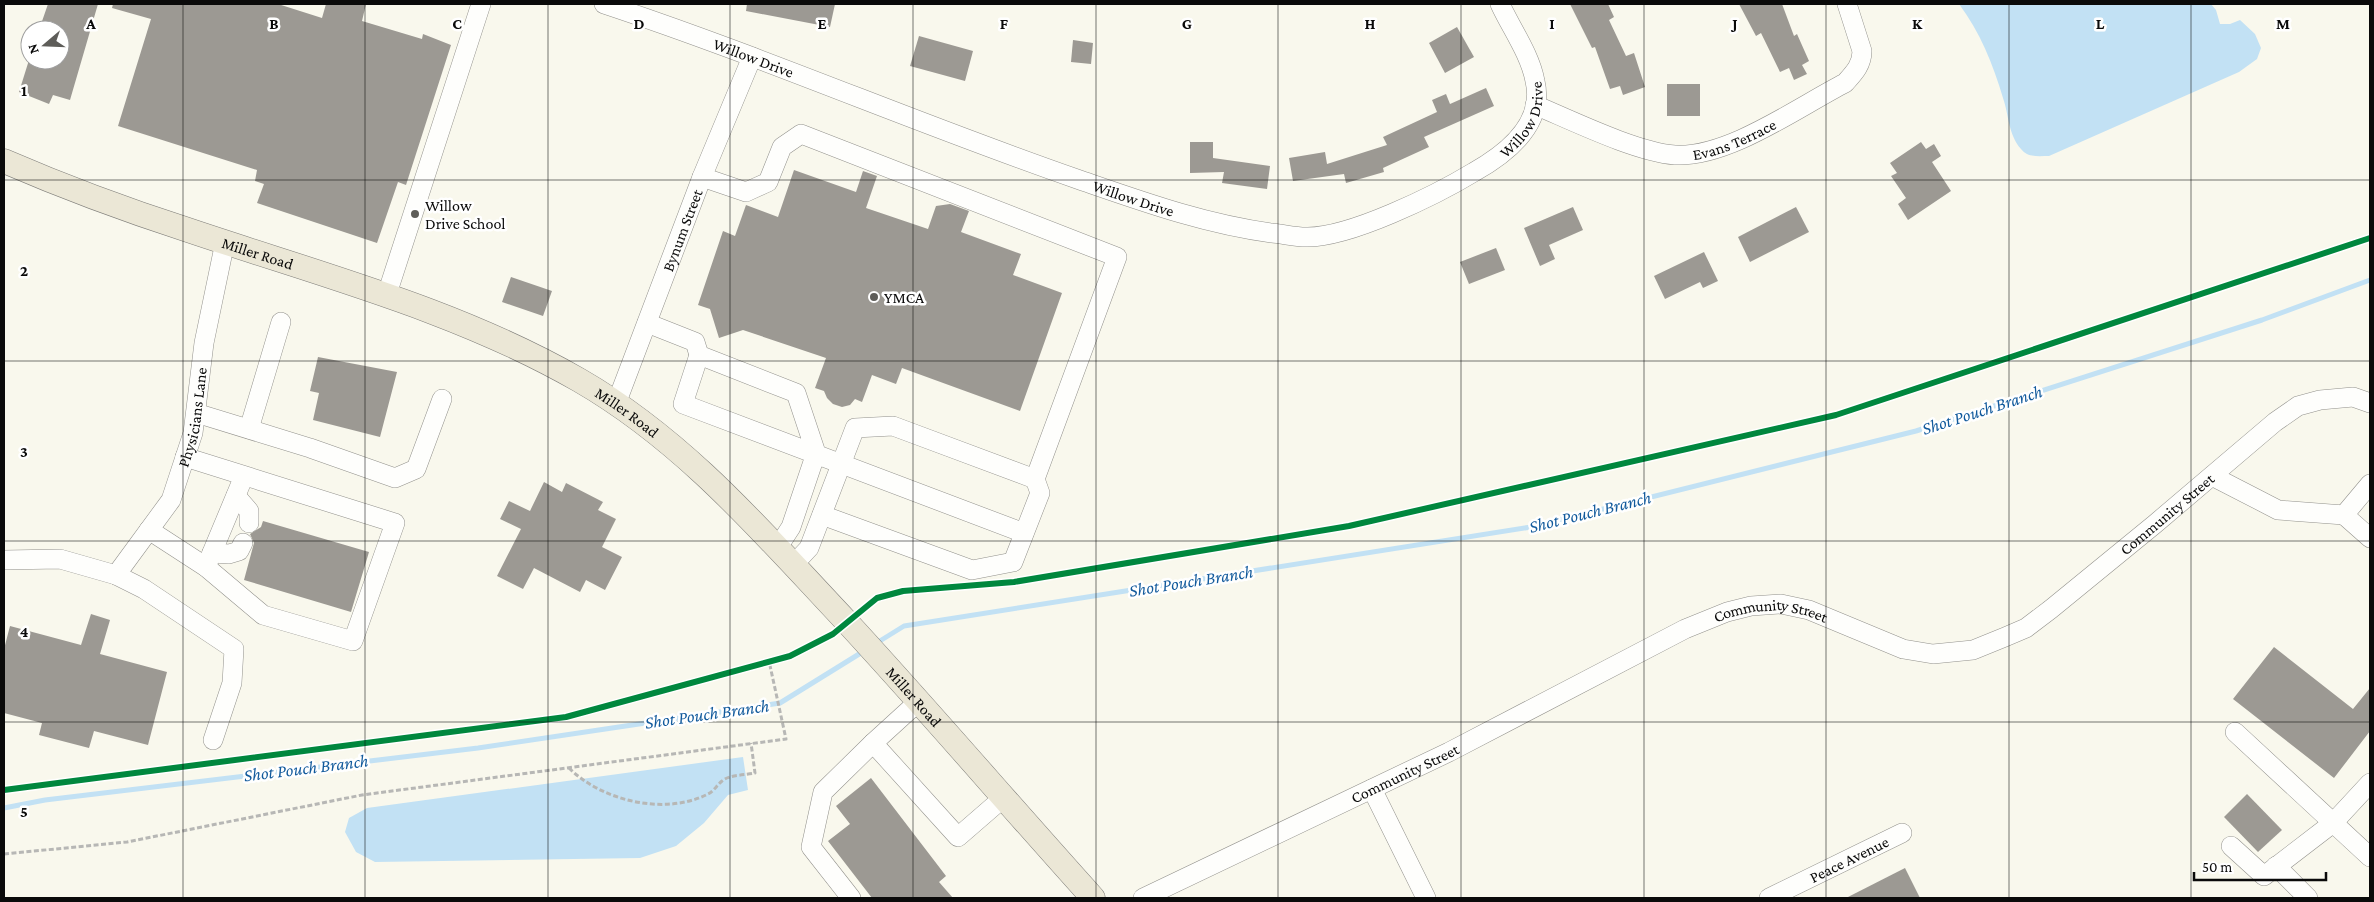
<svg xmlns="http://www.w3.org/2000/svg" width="2374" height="902" viewBox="0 0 2374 902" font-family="'Crimson Pro',serif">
<rect width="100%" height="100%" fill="#f9f8ed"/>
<g fill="#c2e1f4">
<path d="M1959,4H2211L2216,10L2220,24H2230L2240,20L2255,34L2261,48L2257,59L2239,72L2049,156C2039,156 2028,158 2021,149C2008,134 2009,115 2003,98C1993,64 1980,32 1959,4Z"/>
<path d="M743,757L748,790L728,795L704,823L676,846L640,858L375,862L356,852L345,832L349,818L367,808Z"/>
</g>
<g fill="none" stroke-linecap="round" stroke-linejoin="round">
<g stroke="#c2e1f4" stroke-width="5">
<path d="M875,644L904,626L1531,527L1916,431L2262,320L2370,280"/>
<path d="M4,808L45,800L478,748L780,703L864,651"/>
</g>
</g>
<g fill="#9c9993">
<path d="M48,4H98L70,100L53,95L49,104L19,92L29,60H60V30H39Z"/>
<path d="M113,4H278L322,18L326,4H366L362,21L422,39L423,34L451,45L406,185L398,182L377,243L257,203L264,184L255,181L257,170L118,126L151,19L112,8Z"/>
<path d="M747,4H835L830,27L746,11Z"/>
<path d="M1570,4H1608L1614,17L1609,20L1626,56L1634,53L1645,87L1623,95L1620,86L1610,89L1595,47L1592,48Z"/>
<path d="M1739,4H1782L1794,36L1797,34L1809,61L1802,65L1807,74L1794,80L1789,68L1780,72L1761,33L1756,36Z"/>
<path d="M1457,27L1474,57L1445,73L1429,43Z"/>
<path d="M919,36L973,51L965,81L910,66Z"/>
<path d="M1073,40L1093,43L1091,64L1071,62Z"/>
<rect x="1667" y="84" width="33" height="32"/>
<path d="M1486,88L1494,106L1424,137L1429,147L1383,168L1384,172L1346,183L1344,174L1293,181L1289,158L1325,152L1327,164L1387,145L1383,137L1437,112L1432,100L1446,94L1450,104Z"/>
<path d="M1190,142H1213V158L1270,166L1267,189L1222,183L1224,172L1190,173Z"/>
<path d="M1921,142L1926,149L1934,144L1941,156L1932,162L1951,191L1908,220L1898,204L1906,198L1891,176L1897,173L1890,163Z"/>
<path d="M794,170L856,192L863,171L877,176L866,208L928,229L936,206L950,204L969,211L961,232L1021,254L1013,275L1062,293L1020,411L902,368L896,384L872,375L862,402L855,399L850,405L842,407L833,404L827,398L824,391L815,388L826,358L743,330L719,338L710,309L698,305L723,231L735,236L746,205L778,217Z"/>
<path d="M1573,207L1583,230L1549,245L1555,259L1540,266L1524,228Z"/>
<path d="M1796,207L1809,232L1750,262L1738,237Z"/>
<path d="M1496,248L1505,270L1469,284L1460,262Z"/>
<path d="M1704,252L1718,281L1703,288L1700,282L1665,299L1654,276Z"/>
<path d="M511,277L552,291L543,316L502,302Z"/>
<path d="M318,357L397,372L380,437L313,420L319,393L310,391Z"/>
<path d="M544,482L562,492L566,483L603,502L598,510L616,519L602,547L622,557L605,590L586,580L580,592L534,568L523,589L497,576L521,529L500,519L509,501L530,511Z"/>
<path d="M263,521L369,552L351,612L244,580L254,543L250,534L261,527Z"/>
<path d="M91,614L110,620L100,654L167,672L148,745L94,731L89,748L39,735L42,723L4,713V649L10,626L81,645Z"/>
<path d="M2274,647L2353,709L2370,688V731L2334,778L2233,699Z"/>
<path d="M871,778L946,876L939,882L953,898H872L828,841L850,824L836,806Z"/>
<path d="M2247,794L2282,830L2258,852L2224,817Z"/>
<path d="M1905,868L1920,898H1846Z"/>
</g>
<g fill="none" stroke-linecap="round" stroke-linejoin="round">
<defs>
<g id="minor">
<path id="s1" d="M604,4C764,57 918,124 1077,179C1141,201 1204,224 1272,233C1283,234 1295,237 1306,237C1349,238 1436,195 1474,172C1506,154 1545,124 1535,81C1530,54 1511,28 1500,4"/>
<path id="s2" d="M1535,105C1573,121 1636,152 1675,155C1728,158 1798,107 1845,83C1854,73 1862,65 1862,51L1847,4"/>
<path d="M702,177L746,192L768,182L782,147L801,134L1117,257L1035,479L1040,493L1013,562L972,570L822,515"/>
<path d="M387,294L481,4"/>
<path d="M647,323L695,342L699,355"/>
<path id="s3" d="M616,404L702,177L752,57"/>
<path d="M196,413L310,448L395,478L416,469L442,399"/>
<path d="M249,429L281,322"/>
<path d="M2212,476L2278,510L2344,515"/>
<path d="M2370,484L2344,515L2370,538"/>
<path d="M236,496L249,511V523"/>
<path d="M149,530L206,567L263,615L353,641L395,523L185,457"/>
<path d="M778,547L791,527L816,453L796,393L699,355L683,404L1024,533"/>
<path d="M212,553L229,554L239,551L243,543"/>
<path d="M4,560L60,559L116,575L144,589L234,649L232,683L213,740"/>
<path d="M794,564L809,548L855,428L893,426L1035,479"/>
<path d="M206,567L244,476"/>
<path id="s4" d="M116,575L171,500L193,433L204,343L225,242"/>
<path d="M2235,732L2370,857"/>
<path d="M873,743L918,702"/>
<path d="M1372,789L1426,898"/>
<path d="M2231,846L2264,876L2333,823L2370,783"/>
<path d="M2276,866L2308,898"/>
<path d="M851,898L811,847L823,792L873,743L958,837L1003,798"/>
<path id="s5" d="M1143,898L1449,752L1685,629L1727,612L1751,606L1781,604L1809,610L1903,649L1933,654L1973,650L2005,637L2026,628L2051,609L2155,524L2275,422L2298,406L2320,400L2353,397L2370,403"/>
<path id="s6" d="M1769,898L1902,833"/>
</g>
<g id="major">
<path id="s7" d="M4,161C64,187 126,210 188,230C321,275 457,310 579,380C685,441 763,533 845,620C929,711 1010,806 1093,898"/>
</g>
</defs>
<use href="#minor" stroke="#92918c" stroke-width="20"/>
<use href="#major" stroke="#7f7e7a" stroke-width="25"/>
<g stroke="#b7b7b5" stroke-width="3" stroke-dasharray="5 2.5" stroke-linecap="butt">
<path d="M569,768C602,801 665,816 708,794C714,791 717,785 722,781C728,775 746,775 755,773L751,743"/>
<path d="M4,854L127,842L362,795L786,739L769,661"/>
</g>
<use href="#minor" stroke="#fefefc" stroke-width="19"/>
<use href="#major" stroke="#ebe7d6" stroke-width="24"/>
<defs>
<path id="cycleway" d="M4,790L566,717L790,656L833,634L877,598L903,591L1014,582L1349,526L1836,415L2370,238"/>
</defs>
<use href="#cycleway" stroke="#fff" stroke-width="9"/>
<use href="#cycleway" stroke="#00873e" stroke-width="6"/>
</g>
<path fill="none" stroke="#0a0a0a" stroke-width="1" stroke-opacity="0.55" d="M183,4V898M365,4V898M548,4V898M730,4V898M913,4V898M1096,4V898M1278,4V898M1461,4V898M1644,4V898M1826,4V898M2009,4V898M2191,4V898M4,180H2370M4,361H2370M4,541H2370M4,722H2370"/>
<g fill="#5e5d59" stroke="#fff" stroke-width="2">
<circle cx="415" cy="214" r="5"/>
<circle cx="874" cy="297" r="5"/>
</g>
<g text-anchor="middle" stroke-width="5" stroke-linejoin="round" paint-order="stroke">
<g font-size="16" fill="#0a0a0a" stroke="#fff">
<text dy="6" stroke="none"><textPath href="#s1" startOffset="159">Willow Drive</textPath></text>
<text dy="6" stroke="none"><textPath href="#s1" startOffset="998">Willow Drive</textPath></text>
<text dy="6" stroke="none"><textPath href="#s2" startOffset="211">Evans Terrace</textPath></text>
<text dy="6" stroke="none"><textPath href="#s1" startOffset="564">Willow Drive</textPath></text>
<text dy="6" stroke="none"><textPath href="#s3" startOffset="186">Bynum Street</textPath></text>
<text dy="6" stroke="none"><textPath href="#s7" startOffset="270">Miller Road</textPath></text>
<text dy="6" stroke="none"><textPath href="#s7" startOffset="674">Miller Road</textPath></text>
<text dy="6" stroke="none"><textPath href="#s4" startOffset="179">Physicians Lane</textPath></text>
<text dy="6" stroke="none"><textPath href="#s5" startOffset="1145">Community Street</textPath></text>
<text dy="6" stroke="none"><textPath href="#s5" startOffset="695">Community Street</textPath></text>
<text dy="6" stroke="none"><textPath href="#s7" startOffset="1079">Miller Road</textPath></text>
<text dy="6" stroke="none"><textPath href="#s5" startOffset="290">Community Street</textPath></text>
<text dy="6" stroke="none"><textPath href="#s6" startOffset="89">Peace Avenue</textPath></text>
</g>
<g font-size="16" fill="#0a0a0a" stroke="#fff" text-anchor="start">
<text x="425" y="211">Willow<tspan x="425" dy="18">Drive School</tspan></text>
<text x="884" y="303">YMCA</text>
</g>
<g font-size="18" font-style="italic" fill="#125a9c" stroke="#fff">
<text transform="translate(1982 410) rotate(-18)" y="6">Shot Pouch Branch</text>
<text transform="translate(1590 512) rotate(-14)" y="6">Shot Pouch Branch</text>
<text transform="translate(1191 581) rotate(-9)" y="6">Shot Pouch Branch</text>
<text transform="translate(707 714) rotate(-8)" y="6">Shot Pouch Branch</text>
<text transform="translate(306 768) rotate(-7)" y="6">Shot Pouch Branch</text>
</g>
</g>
<g font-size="16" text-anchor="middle" font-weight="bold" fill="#0a0a0a" stroke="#fff" stroke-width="5" stroke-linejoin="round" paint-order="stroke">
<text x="91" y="29">A</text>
<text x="274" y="29">B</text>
<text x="457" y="29">C</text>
<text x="639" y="29">D</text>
<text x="822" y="29">E</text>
<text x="1004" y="29">F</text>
<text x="1187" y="29">G</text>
<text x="1370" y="29">H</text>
<text x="1552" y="29">I</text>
<text x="1735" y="29">J</text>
<text x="1917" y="29">K</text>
<text x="2100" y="29">L</text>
<text x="2283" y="29">M</text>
<text x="24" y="96">1</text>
<text x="24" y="276">2</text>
<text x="24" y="457">3</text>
<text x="24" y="637">4</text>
<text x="24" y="817">5</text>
</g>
<rect width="2374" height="902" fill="none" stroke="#0a0a0a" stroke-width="10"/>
<g transform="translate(45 45) rotate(251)"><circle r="24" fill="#ffffff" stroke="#9d9d9d"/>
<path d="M0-4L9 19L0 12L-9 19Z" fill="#5e5d59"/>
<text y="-8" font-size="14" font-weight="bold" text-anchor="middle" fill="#0a0a0a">N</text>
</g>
<path d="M2194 872v8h132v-8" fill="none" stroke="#0a0a0a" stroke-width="2.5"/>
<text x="2202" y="872" font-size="15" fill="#0a0a0a" stroke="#ffffff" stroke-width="4" paint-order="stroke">50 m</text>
</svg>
